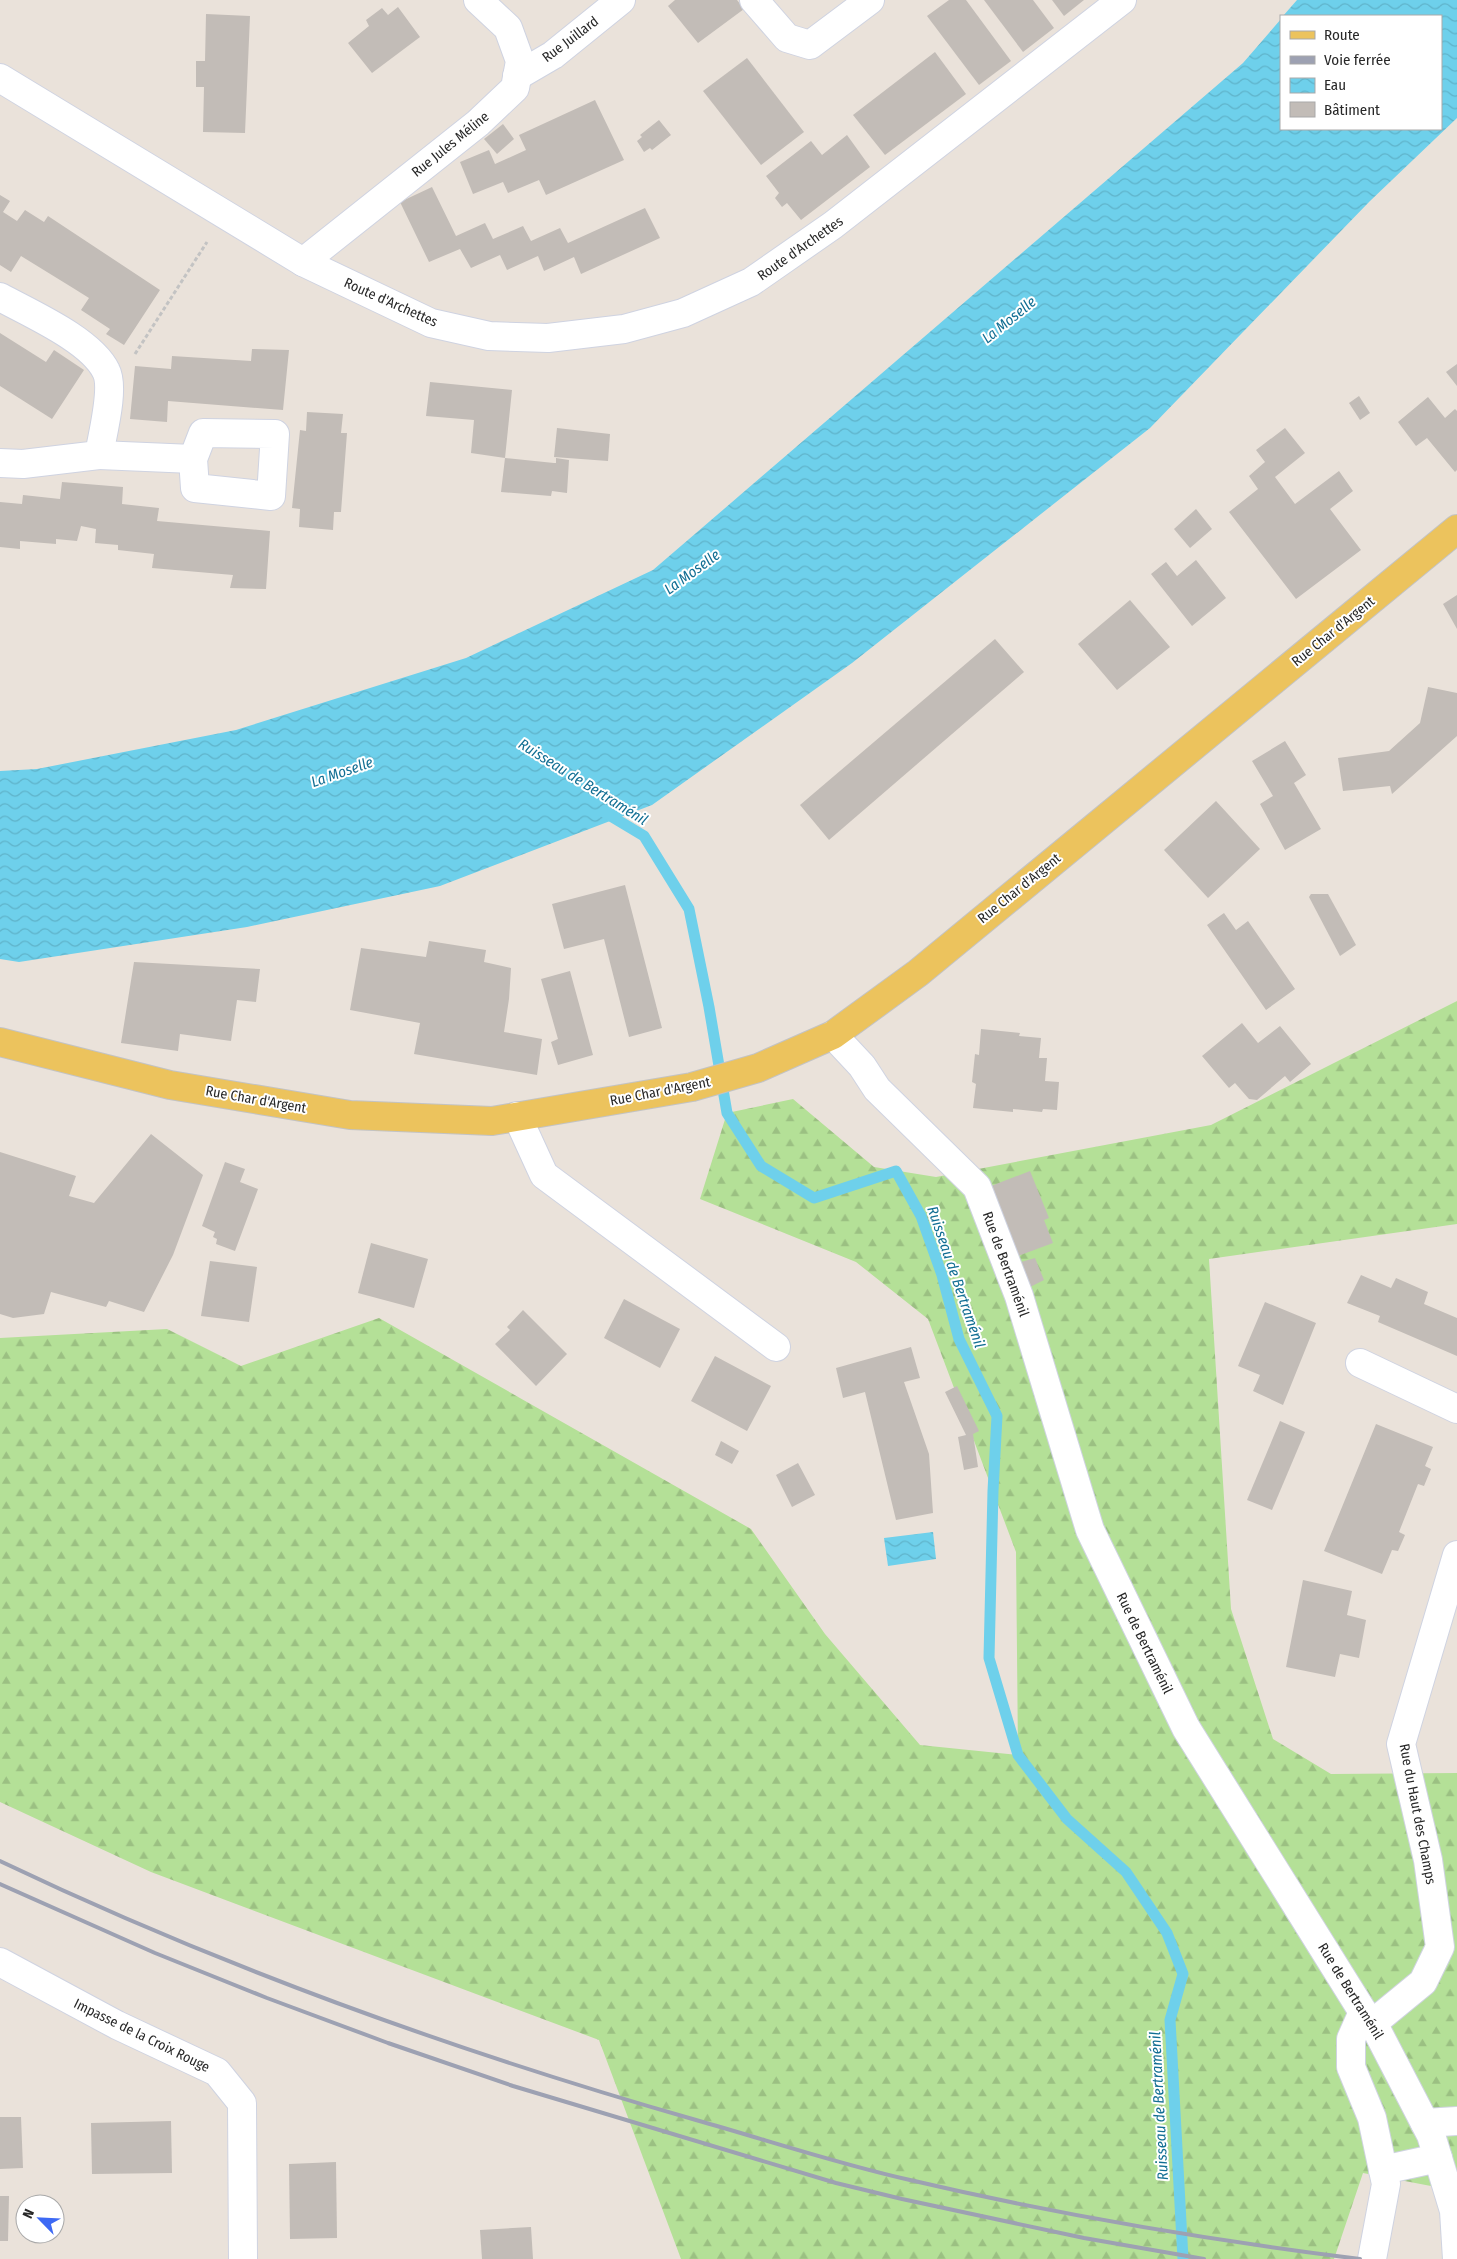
<svg xmlns="http://www.w3.org/2000/svg" width="1457" height="2259" viewBox="0 0 1457 2259" font-family="'Fira Sans Condensed',sans-serif">
<defs>
<pattern id="forest-firs" width="22" height="20" patternUnits="userSpaceOnUse" patternTransform="scale(1.25)"><rect width="22" height="20" fill="#b4e097"/><path d="M5 1l3.5 6h-7zM16 11l3.5 6h-7z" fill="#9bc082"/></pattern>
<pattern id="water-waves" width="16" height="10" patternUnits="userSpaceOnUse" patternTransform="scale(1.25)"><rect width="16" height="10" fill="#6ed0eb"/><path d="M0 5q4-4 8 0t8 0" fill="none" stroke="#5fb3ca"/></pattern>
</defs>
<rect width="100%" height="100%" fill="#eae2da"/>
<path fill="url(#forest-firs)" d="M1457,1001V1224L1209,1259L1231,1609L1273,1739L1331,1774L1457,1773V2191L1363,2173L1334,2259H681L599,2040L151,1872L0,1802V1338L167,1329L241,1366L379,1318L751,1529L825,1634L920,1745L1018,1755L1016,1552L928,1319L856,1262L700,1199L727,1113L793,1099L874,1167L936,1177L1211,1125Z"/>
<g fill="url(#water-waves)">
<path d="M1297,0H1457V118L1370,201L1150,428L852,663L652,805L440,886L247,927L19,962L0,959V771L37,769L236,730L466,658L653,570L1243,63L1281,19V129H1441V16H1283Z"/>
<path d="M933,1532L936,1559L888,1566L884,1538Z"/>
</g>
<g fill="none" stroke-linecap="round" stroke-linejoin="round">
<path stroke="#6ed0eb" stroke-width="11" d="M604,812L644,836L689,909L709,1007L727,1113L761,1166L814,1198L896,1171L921,1216L942,1275L959,1339L997,1416L993,1491L989,1658L1018,1755L1067,1819L1126,1872L1167,1933L1183,1974L1170,2020L1183,2259"/>
</g>
<g fill="#c2bcb7">
<path d="M675,0H737L744,9L698,43L668,6Z"/>
<path d="M949,0H966L1011,61L979,85L927,16Z"/>
<path d="M984,0H1033L1054,28L1023,52Z"/>
<path d="M1052,0H1084L1064,16Z"/>
<path d="M398,7L420,37L372,73L348,43L369,26L366,20L382,8L388,15Z"/>
<path d="M206,14L250,16L245,133L203,132L204,87H196V61H205Z"/>
<path d="M935,52L966,94L885,155L853,115Z"/>
<path d="M747,58L804,132L761,165L703,91Z"/>
<path d="M595,100L624,160L546,195L539,180L508,193L503,182L473,194L460,162L489,150L495,164L526,150L519,135Z"/>
<path d="M659,120L671,135L652,150L650,148L644,152L637,141L642,137L640,135Z"/>
<path d="M503,124L514,139L497,154L484,139Z"/>
<path d="M847,135L870,167L801,220L787,203L782,207L775,198L779,193L766,176L811,141L822,155Z"/>
<path d="M432,187L456,236L485,223L493,239L523,226L531,241L560,228L568,243L645,208L660,238L581,274L574,257L544,271L538,256L507,270L500,255L471,268L460,249L429,262L400,202Z"/>
<path d="M0,195L10,201L3,212L17,221L25,210L44,222L48,216L160,290L124,345L106,334L110,329L81,310L89,298L73,288L21,256L11,272L0,265Z"/>
<path d="M0,333L46,362L54,350L84,370L52,419L0,386Z"/>
<path d="M252,349L289,350L283,410L168,401L167,422L130,419L135,366L171,369L172,356L251,361Z"/>
<path d="M1457,364V386L1446,372Z"/>
<path d="M430,382L512,390L505,458L471,453L474,420L426,416Z"/>
<path d="M1359,396L1370,413L1360,420L1349,403Z"/>
<path d="M1428,397L1445,418L1455,409L1457,411V470L1455,472L1427,438L1416,446L1398,422Z"/>
<path d="M307,412L343,414L341,433H347L341,512H334L333,530L299,527L300,509L292,508L300,430L306,431Z"/>
<path d="M557,428L610,434L608,461L554,457Z"/>
<path d="M1285,428L1305,453L1275,477L1295,504L1339,471L1353,491L1330,509L1361,550L1296,599L1229,512L1258,489L1249,476L1265,462L1256,450Z"/>
<path d="M505,458L554,463H556V458L569,460L567,493L552,491L551,496L501,492Z"/>
<path d="M62,482L123,487L122,504L159,508L157,521L270,531L266,589L230,588L233,575L152,568L154,554L118,550V545L95,543L96,529L81,526L77,541L56,539V544L20,541V549L0,547V502L22,504L23,495L60,499Z"/>
<path d="M1196,509L1212,529L1190,548L1174,529Z"/>
<path d="M1196,560L1226,598L1192,626L1151,574L1166,562L1177,576Z"/>
<path d="M1457,595V629L1443,604Z"/>
<path d="M1130,600L1170,647L1117,690L1078,644Z"/>
<path d="M995,639L1024,672L829,840L800,805Z"/>
<path d="M1428,687L1457,693V736L1392,794L1390,786L1343,791L1338,758L1389,751L1420,723Z"/>
<path d="M1285,741L1306,775L1294,783L1321,829L1285,850L1260,804L1273,796L1252,761Z"/>
<path d="M1216,801L1260,849L1208,898L1164,850Z"/>
<path d="M625,885L662,1028L629,1037L604,939L564,949L552,904Z"/>
<path d="M1311,894H1328L1356,945L1340,956L1309,897Z"/>
<path d="M1224,913L1236,930L1248,921L1295,989L1266,1010L1207,925Z"/>
<path d="M429,941L486,950L484,962L511,968L509,999L504,1032L542,1039L537,1075L414,1054L420,1023L350,1010L361,948L426,957Z"/>
<path d="M134,962L260,969L256,1002L237,1000L231,1041L180,1034L178,1051L121,1043Z"/>
<path d="M570,971L593,1055L558,1065L551,1042L558,1039L541,979Z"/>
<path d="M1242,1023L1258,1043L1280,1026L1311,1064L1290,1082L1285,1076L1257,1100L1249,1099L1235,1083L1229,1088L1202,1056Z"/>
<path d="M981,1029L1020,1033L1019,1036L1041,1038L1039,1058H1047L1045,1081L1059,1082L1057,1110L1043,1109L1042,1112L1013,1109V1112L973,1108L976,1084L972,1082L975,1054L979,1055Z"/>
<path d="M151,1134L203,1175L173,1255L144,1312L109,1301L106,1307L51,1292L44,1314L13,1318L0,1314V1152L76,1176L69,1196L94,1203Z"/>
<path d="M225,1162L245,1169L240,1182L258,1189L235,1251L216,1244L217,1239L213,1237L215,1232L202,1226Z"/>
<path d="M1030,1171L1049,1218L1044,1220L1053,1243L1018,1256L991,1186Z"/>
<path d="M371,1243L428,1259L414,1308L358,1293Z"/>
<path d="M1035,1258L1044,1280L1030,1287L1021,1262Z"/>
<path d="M210,1261L257,1267L249,1322L201,1316Z"/>
<path d="M1361,1275L1391,1288L1396,1278L1428,1292L1424,1304L1457,1318V1356L1378,1322L1380,1316L1347,1303Z"/>
<path d="M624,1299L680,1329L660,1368L604,1338Z"/>
<path d="M1265,1302L1316,1323L1283,1405L1253,1391L1260,1375L1238,1366Z"/>
<path d="M523,1310L567,1354L536,1386L495,1344L510,1330L507,1327Z"/>
<path d="M911,1347L920,1378L904,1382L929,1454L933,1513L896,1520L865,1392L843,1398L836,1368Z"/>
<path d="M715,1356L771,1386L747,1431L691,1401Z"/>
<path d="M957,1386L979,1431L973,1434L978,1467L964,1470L958,1437L966,1435L945,1392Z"/>
<path d="M1280,1421L1305,1432L1272,1510L1247,1500Z"/>
<path d="M1376,1424L1433,1447L1425,1466L1431,1469L1424,1486L1418,1484L1399,1532L1405,1535L1398,1551L1392,1550L1382,1574L1324,1551Z"/>
<path d="M721,1441L739,1451L732,1464L715,1455Z"/>
<path d="M798,1463L815,1495L792,1507L776,1475Z"/>
<path d="M1303,1580L1352,1591L1347,1615L1366,1620L1359,1658L1340,1654L1335,1677L1286,1667Z"/>
<path d="M0,2117H21L23,2168L0,2169Z"/>
<path d="M171,2121L172,2173L92,2174L91,2123Z"/>
<path d="M336,2162L337,2238L290,2239L289,2164Z"/>
<path d="M0,2196H9L8,2241H0Z"/>
<path d="M531,2227L533,2259H482L480,2230Z"/>
</g>
<g fill="none" stroke-linecap="round" stroke-linejoin="round">
<defs>
<g id="minor">
<path d="M754,0L787,38L810,45L870,0"/>
<path d="M517,76L553,55L621,0"/>
<path d="M303,262L478,123L515,88L520,61L508,28L478,0"/>
<path d="M0,297C31,314 91,340 106,371C115,388 102,436 99,455L23,464L0,463"/>
<path d="M203,433L275,434L271,496L195,488L193,459Z"/>
<path d="M99,455L193,459"/>
<path d="M833,1035L862,1066L877,1089L977,1187L1019,1296L1090,1530L1186,1728L1363,2012L1373,2023L1431,2135L1454,2211L1457,2259"/>
<path d="M517,1116L544,1175L776,1347"/>
<path d="M1360,1363L1457,1409"/>
<path d="M0,1962L117,2025L217,2072L242,2103L243,2259"/>
<path d="M1363,2012L1351,2039V2067L1372,2118L1386,2184L1372,2259"/>
<path d="M1373,2023L1423,1982L1440,1947L1428,1860L1401,1744L1457,1555"/>
<path d="M1425,2123L1457,2121"/>
<path d="M1383,2170L1438,2158"/>
</g>
<path id="tertiary" d="M0,78L303,262L431,323L489,336L548,338L624,329L683,313L751,282L833,225L1122,0"/>
<path id="primary" d="M0,1042L170,1085L350,1115L492,1121L692,1087L758,1068L833,1035L918,973L1457,529"/>
</defs>
<use href="#minor" stroke="#cfd3e1" stroke-width="30"/>
<use href="#tertiary" stroke="#cfd3e1" stroke-width="30"/>
<use href="#primary" stroke="#c3c3c3" stroke-width="30"/>
<path stroke="#c3c3c3" stroke-width="3" stroke-dasharray="4 2.5" stroke-linecap="butt" d="M135,354L207,242"/>
<use href="#minor" stroke="#fff" stroke-width="28"/>
<use href="#tertiary" stroke="#fff" stroke-width="28"/>
<use href="#primary" stroke="#ecc35d" stroke-width="28"/>
<g stroke="#9da1b2" stroke-width="4">
<path d="M0,1861C224,1968 458,2052 696,2120C767,2140 838,2164 910,2180C1059,2215 1209,2240 1360,2259"/>
<path d="M0,1884L155,1953L267,1998L388,2043L513,2086L836,2183L902,2199L1084,2238L1204,2259"/>
</g>
</g>
<g text-anchor="middle" stroke-width="4" stroke-linejoin="round" paint-order="stroke">
<g font-size="14" fill="#282828" stroke="#fff">
<text transform="translate(570 39) rotate(-37)" y="5">Rue Juillard</text>
<text transform="translate(450 144) rotate(-39)" y="5">Rue Jules Méline</text>
<text transform="translate(800 248) rotate(-35)" y="5">Route d'Archettes</text>
<text transform="translate(391 302) rotate(24)" y="5">Route d'Archettes</text>
<text transform="translate(1333 631) rotate(-39)" y="5">Rue Char d'Argent</text>
<text transform="translate(1019 888) rotate(-39)" y="5">Rue Char d'Argent</text>
<text transform="translate(660 1091) rotate(-11)" y="5">Rue Char d'Argent</text>
<text transform="translate(256 1099) rotate(10)" y="5">Rue Char d'Argent</text>
<text transform="translate(1006 1264) rotate(70)" y="5">Rue de Bertraménil</text>
<text transform="translate(1145 1643) rotate(64)" y="5">Rue de Bertraménil</text>
<text transform="translate(1418 1814) rotate(79)" y="5">Rue du Haut des Champs</text>
<text transform="translate(1351 1991) rotate(58)" y="5">Rue de Bertraménil</text>
<text transform="translate(142 2035) rotate(26)" y="5">Impasse de la Croix Rouge</text>
</g>
<g font-size="15" font-style="italic" fill="#116e93" stroke="#fff">
<text transform="translate(1009 320) rotate(-39)" y="5">La Moselle</text>
<text transform="translate(692 572) rotate(-36)" y="5">La Moselle</text>
<text transform="translate(342 772) rotate(-19)" y="5">La Moselle</text>
<text transform="translate(583 782) rotate(32)" y="5">Ruisseau de Bertraménil</text>
<text transform="translate(956 1277) rotate(71)" y="5">Ruisseau de Bertraménil</text>
<text transform="translate(1159 2106) rotate(-93)" y="5">Ruisseau de Bertraménil</text>
</g>
</g>
<rect x="1280" y="15" width="162" height="115" fill="#ffffff" stroke="#a9a9a9"/>
<rect x="1290" y="31" width="25" height="8" fill="#ecc35d" stroke="#a9a9a9"/>
<text x="1324" y="40" font-size="15" fill="#282828">Route</text>
<rect x="1290" y="56" width="25" height="8" fill="#9da1b2" stroke="#a9a9a9"/>
<text x="1324" y="65" font-size="15" fill="#282828">Voie ferrée</text>
<rect x="1290" y="78" width="25" height="15" fill="url(#water-waves)" stroke="#a9a9a9"/>
<text x="1324" y="90" font-size="15" fill="#282828">Eau</text>
<rect x="1290" y="102" width="25" height="15" fill="#c2bcb7" stroke="#a9a9a9"/>
<text x="1324" y="115" font-size="15" fill="#282828">Bâtiment</text>
<g transform="translate(40 2219) rotate(294)"><circle r="24" fill="#ffffff" stroke="#a9a9a9"/>
<path d="M0-4L9 19L0 12L-9 19Z" fill="#3d69f4"/>
<text y="-8" font-size="14" font-weight="bold" text-anchor="middle" fill="#282828">N</text>
</g>
</svg>
